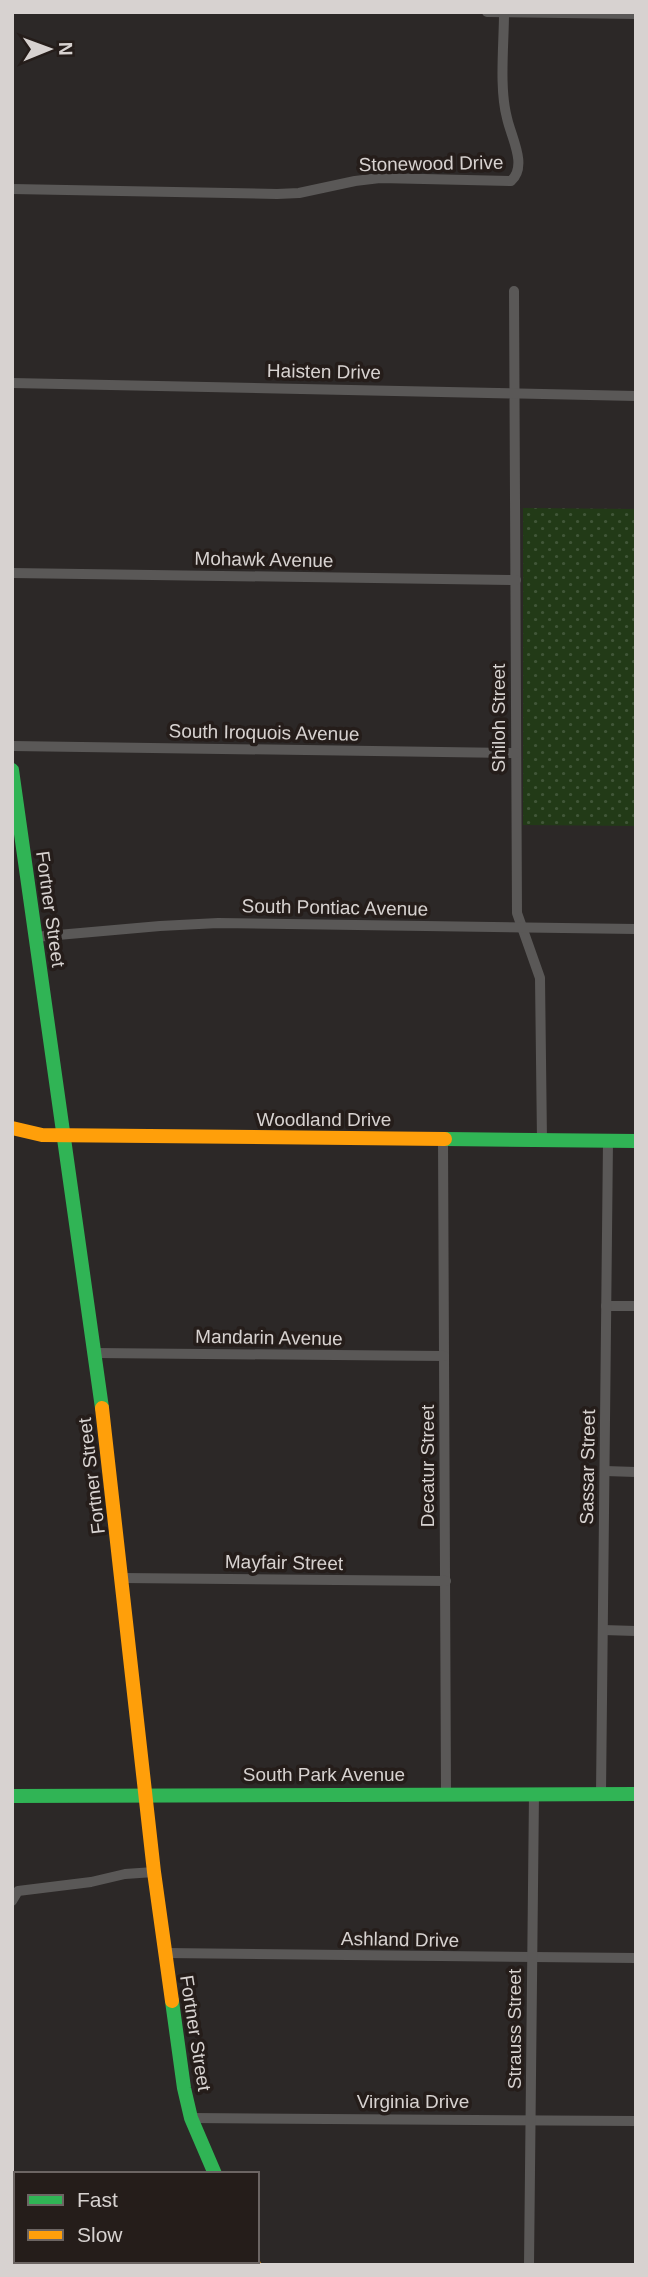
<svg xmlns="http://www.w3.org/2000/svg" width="648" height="2277" viewBox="0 0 648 2277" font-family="Helvetica,sans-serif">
<defs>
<pattern id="grass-dots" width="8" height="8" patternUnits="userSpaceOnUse" patternTransform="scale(1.75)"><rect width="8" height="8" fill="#223a17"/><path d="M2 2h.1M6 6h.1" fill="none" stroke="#415638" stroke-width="1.8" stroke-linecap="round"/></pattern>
</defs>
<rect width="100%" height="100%" fill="#2c2827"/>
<path fill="url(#grass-dots)" d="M523,508L636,509V826L523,825Z"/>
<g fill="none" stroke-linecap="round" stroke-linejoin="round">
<g stroke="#5a5857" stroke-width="10">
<path d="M487,12L636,14"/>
<path d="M12,189L277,194L299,193L355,181L380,178L511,181C528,166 511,137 507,118C499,88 504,44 504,13"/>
<path d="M514,291L517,913L540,978L542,1141"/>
<path d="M12,383L636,396"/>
<path d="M12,573L516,580"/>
<path d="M12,746L516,753"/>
<path d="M35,937L160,926L218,923L636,929"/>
<path d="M443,1139L446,1793"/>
<path d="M606,1306H636"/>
<path d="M95,1353L444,1356"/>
<path d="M605,1471L636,1472"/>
<path d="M122,1578L446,1581"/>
<path d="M603,1630L636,1631"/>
<path d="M601,1793L608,1141"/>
<path d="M12,1901L18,1891L91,1882L125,1874L154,1872"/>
<path d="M165,1953L636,1958"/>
<path d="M191,2118L636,2121"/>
<path d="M529,2265L534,1793"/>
</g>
<g stroke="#30b455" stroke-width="14">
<path d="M12,770L102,1408"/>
<path d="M445,1139L636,1141"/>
<path d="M12,1796L636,1794"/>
<path d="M172,2001L184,2088L191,2118L215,2174"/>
</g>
<g stroke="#ff9f0a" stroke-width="14">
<path d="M12,1128L42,1135L445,1139"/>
<path d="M102,1408L154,1872L172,2001"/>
<path d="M252,2261L254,2265"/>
</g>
</g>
<g text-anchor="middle" stroke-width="7" stroke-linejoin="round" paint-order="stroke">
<g font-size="19" fill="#d7d2d0" stroke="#251d1a">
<text transform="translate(431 163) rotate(-1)" y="7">Stonewood Drive</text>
<text transform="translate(324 371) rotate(1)" y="7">Haisten Drive</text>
<text transform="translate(264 559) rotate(1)" y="7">Mohawk Avenue</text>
<text transform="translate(498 718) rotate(-90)" y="7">Shiloh Street</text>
<text transform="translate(264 732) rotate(1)" y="7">South Iroquois Avenue</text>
<text transform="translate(335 907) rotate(1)" y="7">South Pontiac Avenue</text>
<text transform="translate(51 909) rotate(82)" y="7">Fortner Street</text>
<text x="324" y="1126">Woodland Drive</text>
<text transform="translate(269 1337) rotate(1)" y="7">Mandarin Avenue</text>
<text transform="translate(427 1466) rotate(-90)" y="7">Decatur Street</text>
<text transform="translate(587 1467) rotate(-89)" y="7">Sassar Street</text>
<text transform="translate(91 1476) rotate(-97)" y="7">Fortner Street</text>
<text transform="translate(284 1562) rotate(1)" y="7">Mayfair Street</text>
<text x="324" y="1781">South Park Avenue</text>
<text transform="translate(400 1939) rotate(1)" y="7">Ashland Drive</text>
<text transform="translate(514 2029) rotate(-90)" y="7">Strauss Street</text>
<text transform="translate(196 2033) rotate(81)" y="7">Fortner Street</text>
<text x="413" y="2108">Virginia Drive</text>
</g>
</g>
<rect width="648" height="2277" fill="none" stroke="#d7d2d0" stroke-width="28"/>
<rect x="14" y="2172" width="245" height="91" fill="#251d1a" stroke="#6c6563" stroke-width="2"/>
<rect x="28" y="2195" width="35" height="10" fill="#30b455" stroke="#6c6563" stroke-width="2"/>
<text x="77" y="2207" font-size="21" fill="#d7d2d0">Fast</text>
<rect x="28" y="2230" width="35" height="10" fill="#ff9f0a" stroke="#6c6563" stroke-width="2"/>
<text x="77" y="2242" font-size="21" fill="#d7d2d0">Slow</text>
<g transform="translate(49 49) rotate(89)" stroke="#251d1a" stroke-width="5" paint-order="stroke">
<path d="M0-5L12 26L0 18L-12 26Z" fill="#d7d2d0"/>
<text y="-10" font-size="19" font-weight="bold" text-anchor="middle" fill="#d7d2d0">N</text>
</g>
</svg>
